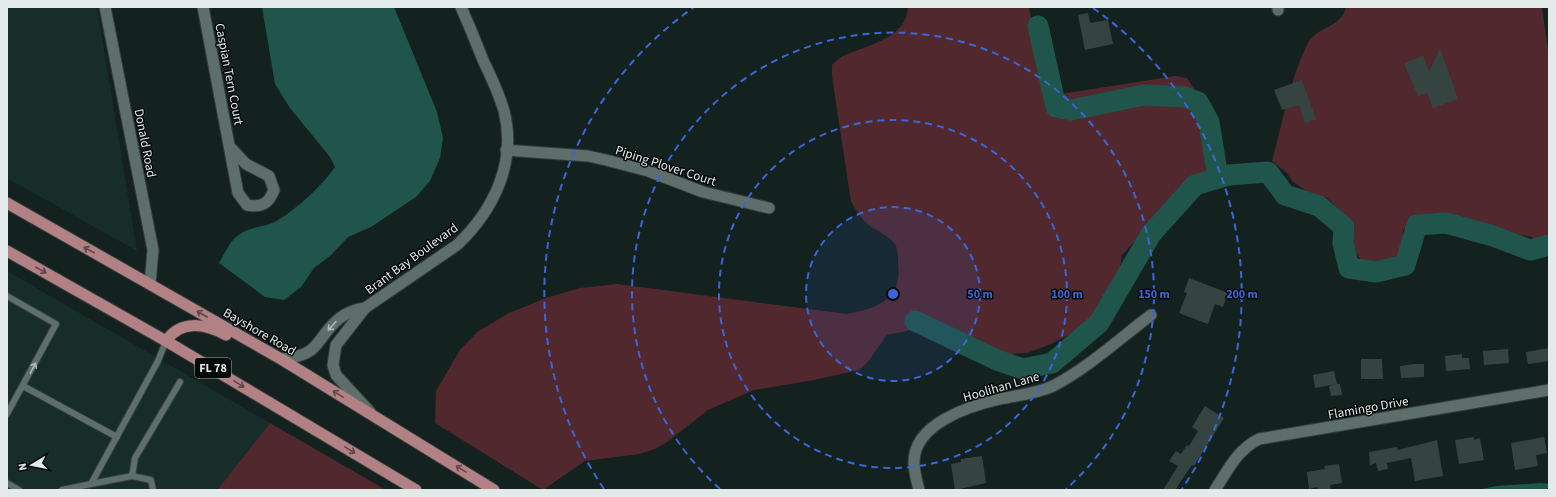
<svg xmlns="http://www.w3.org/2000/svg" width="1556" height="497" viewBox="0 0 1556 497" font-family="'Source Sans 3',sans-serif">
<rect width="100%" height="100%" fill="#14221f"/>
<g fill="#172d29">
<path d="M7,7H97L137,251L7,178Z"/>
<path d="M7,271L270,423L217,490H7Z"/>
</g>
<g fill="#50282e">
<path d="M908,7H1029L1043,82L1046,91L1055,95L1175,76L1187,78L1195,90L1217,176L1132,244L1122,255L1118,282L1103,303L1082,328L1049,345L1027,353L1006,354L991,351L946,325L931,326L887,335L867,363L859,370L814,380L754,390L708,410L667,442L655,449L639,454L585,461L543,490L435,423L436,391L460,350L477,332L509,313L546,298L580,288L617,284L847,314C878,308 903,299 898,262C898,257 898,249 895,244C888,235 879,232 870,226C862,220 857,211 851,202L832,76V65C836,61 840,57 845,55C868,45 907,38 908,7Z"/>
<path d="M1346,7H1542L1549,57V237L1539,239L1439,215L1414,222L1403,230V254L1385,266L1363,262L1350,245L1355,228L1348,218L1327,198L1308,192L1292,181L1287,173L1272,161C1282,125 1291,75 1308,43C1317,26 1342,28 1346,7Z"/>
<path d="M270,423L386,490H217Z"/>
</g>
<g fill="#20554b">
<path d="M262,7H394L437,112L443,138L440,158L430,181L416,197L371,227L348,237L331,255L314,268L301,287L284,300L265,297L219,263C224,255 229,243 236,237C246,228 257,228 270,224C289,217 324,184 335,167L330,157L290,108L275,84Z"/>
<path d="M1541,483L1549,484V490H1477L1496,486Z"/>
</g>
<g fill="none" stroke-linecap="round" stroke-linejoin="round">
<g stroke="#20554b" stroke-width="21">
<path d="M1038,26L1056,107L1071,110L1144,95L1185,97L1198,102L1209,122L1218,178"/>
<path d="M915,321L997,360L1023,369L1052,363L1099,323L1151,234L1195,185L1229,175L1268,172L1285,195L1319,206L1344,227L1343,243L1349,268L1376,272L1405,265L1417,225L1446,223L1490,235L1530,250L1549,245"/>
</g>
</g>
<g fill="#354440">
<path d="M1088,13L1090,23L1108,20L1113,44L1085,50L1078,15Z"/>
<path d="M1440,48L1458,99L1433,108L1427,93L1418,96L1404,63L1423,56L1429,72Z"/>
<path d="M1302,80L1316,119L1305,123L1299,105L1282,110L1274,90Z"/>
<path d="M1189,278L1228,293L1223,307L1215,304L1208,324L1179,313L1187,293L1184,292Z"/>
<path d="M1549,348V361L1528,364L1526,352Z"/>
<path d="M1508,349L1509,363L1484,365L1483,351Z"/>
<path d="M1462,354V358H1469L1470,369L1446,371L1445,356Z"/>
<path d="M1361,359H1382L1383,379H1361Z"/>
<path d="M1414,364H1424V377L1401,378L1400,366Z"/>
<path d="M1334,371L1337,384H1340L1342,395L1331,396L1329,386L1336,384L1315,388L1313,375Z"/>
<path d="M1205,406L1224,418L1194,466L1192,465L1187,472L1175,490H1163L1178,466L1169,461L1176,451L1181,454L1187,445L1189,446L1198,431L1192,427Z"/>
<path d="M1474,437V440L1480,438L1484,460L1459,464L1455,440Z"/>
<path d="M1544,437L1547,453L1536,455L1538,466L1515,470L1511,443Z"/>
<path d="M1437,440L1443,476L1415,481L1411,458L1387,463L1388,469L1378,471L1376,463L1370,465L1369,452L1397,447L1398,450Z"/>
<path d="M982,456L986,483L955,490L951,464L961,462V459Z"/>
<path d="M1339,464L1342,483L1330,485L1331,490H1318L1317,487L1309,489L1307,472L1325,469L1324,466Z"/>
</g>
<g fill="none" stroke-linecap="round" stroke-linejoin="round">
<defs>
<g id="service">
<path d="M7,296L56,324L7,414"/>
<path d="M23,386L117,437"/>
<path d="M132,476L135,458L180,382"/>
<path d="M7,483L19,490"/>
<path d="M91,484L132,476L151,480L153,490"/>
<path d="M62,490L91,484L158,361L166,341"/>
</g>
<g id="minor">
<path d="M105,7L153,250L150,284"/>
<path d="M203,7L238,193L247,205C262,208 269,203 274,190L269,176L246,164L229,146"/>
<path d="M1278,7V10"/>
<path d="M506,150L588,156L606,160L648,171L703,192L769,208"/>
<path d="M281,359C290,358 300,357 308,352C314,349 317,344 321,339C333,322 344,311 365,308"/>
<path d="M370,412L336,375L333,365L336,345L365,308L457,245C494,210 517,162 504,111C499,93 491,77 483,60C476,42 469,25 461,7"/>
<path d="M919,490C917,481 914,472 914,463C913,424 969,406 1000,399C1018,395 1036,394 1053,386C1088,368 1119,339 1151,315"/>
<path d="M1215,490C1228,470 1237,450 1259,439L1549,390"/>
</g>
<g id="primary">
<path d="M7,203L281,359L494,490"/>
<path d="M7,251L166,341L416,490"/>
<path d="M166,341C181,319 206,324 226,335"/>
</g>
</defs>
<use href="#service" stroke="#333c3a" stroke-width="8"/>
<use href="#minor" stroke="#333c3a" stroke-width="13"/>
<use href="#primary" stroke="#333c3a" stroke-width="13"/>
<use href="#service" stroke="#5e6e6a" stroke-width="6"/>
<use href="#minor" stroke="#5e6e6a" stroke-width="11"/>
<use href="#primary" stroke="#b28186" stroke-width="11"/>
</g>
<defs><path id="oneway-shaft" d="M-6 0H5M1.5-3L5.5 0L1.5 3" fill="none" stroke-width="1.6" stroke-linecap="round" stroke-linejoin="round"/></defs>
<g stroke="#5c4648">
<use href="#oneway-shaft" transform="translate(89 250) rotate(-151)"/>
<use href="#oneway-shaft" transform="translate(41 270) rotate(29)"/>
<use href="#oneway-shaft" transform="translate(202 314) rotate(-150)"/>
<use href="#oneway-shaft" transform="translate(239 384) rotate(31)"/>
<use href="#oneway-shaft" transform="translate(338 394) rotate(-149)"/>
<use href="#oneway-shaft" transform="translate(350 450) rotate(31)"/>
<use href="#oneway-shaft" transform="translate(461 469) rotate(-148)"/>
</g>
<g stroke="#adb9b6">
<use href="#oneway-shaft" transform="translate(332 326) rotate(132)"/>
<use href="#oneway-shaft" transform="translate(33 368) rotate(-62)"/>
</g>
<circle cx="893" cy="294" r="87" fill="#3b66db" fill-opacity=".12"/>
<g fill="none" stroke="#3b66db" stroke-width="2" stroke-dasharray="7 5">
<circle cx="893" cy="294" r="87"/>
<circle cx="893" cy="294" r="174"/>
<path d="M720 489A261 261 0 1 1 1066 489"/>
<path d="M604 489A349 349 0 0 1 693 8M1093 8A349 349 0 0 1 1182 489"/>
</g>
<g text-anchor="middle" stroke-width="3" stroke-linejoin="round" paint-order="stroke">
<rect fill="#050a09" stroke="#a0a8a6" stroke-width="1" x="195" y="358" width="36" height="20" rx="3"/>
<g font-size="12" font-weight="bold" fill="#e2ebe9">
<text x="213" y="372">FL 78</text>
</g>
<g font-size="13" fill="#e2ebe9" stroke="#050a09">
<text transform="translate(230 74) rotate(79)" y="5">Caspian Tern Court</text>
<text transform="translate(146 143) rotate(79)" y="5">Donald Road</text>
<text transform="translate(666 165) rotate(18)" y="5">Piping Plover Court</text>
<text transform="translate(411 258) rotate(-36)" y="5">Brant Bay Boulevard</text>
<text transform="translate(260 331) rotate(30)" y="5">Bayshore Road</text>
<text transform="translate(1001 386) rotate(-16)" y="5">Hoolihan Lane</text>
<text transform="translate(1368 407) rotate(-10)" y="5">Flamingo Drive</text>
</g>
</g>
<circle cx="893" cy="294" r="6" fill="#3b66db" stroke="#050a09" stroke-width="2"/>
<g font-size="12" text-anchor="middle" font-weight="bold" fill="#3b66db" stroke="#050a09" stroke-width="3" stroke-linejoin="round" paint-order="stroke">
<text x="980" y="298">50 m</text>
<text x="1067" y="298">100 m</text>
<text x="1154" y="298">150 m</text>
<text x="1242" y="298">200 m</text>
</g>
<rect width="1556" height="497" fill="none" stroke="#e2ebe9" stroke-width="16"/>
<g transform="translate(32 465) rotate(260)" stroke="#050a09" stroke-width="3" paint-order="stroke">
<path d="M0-3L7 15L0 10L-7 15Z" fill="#e2ebe9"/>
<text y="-6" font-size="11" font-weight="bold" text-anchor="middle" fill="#e2ebe9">N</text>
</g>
</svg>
